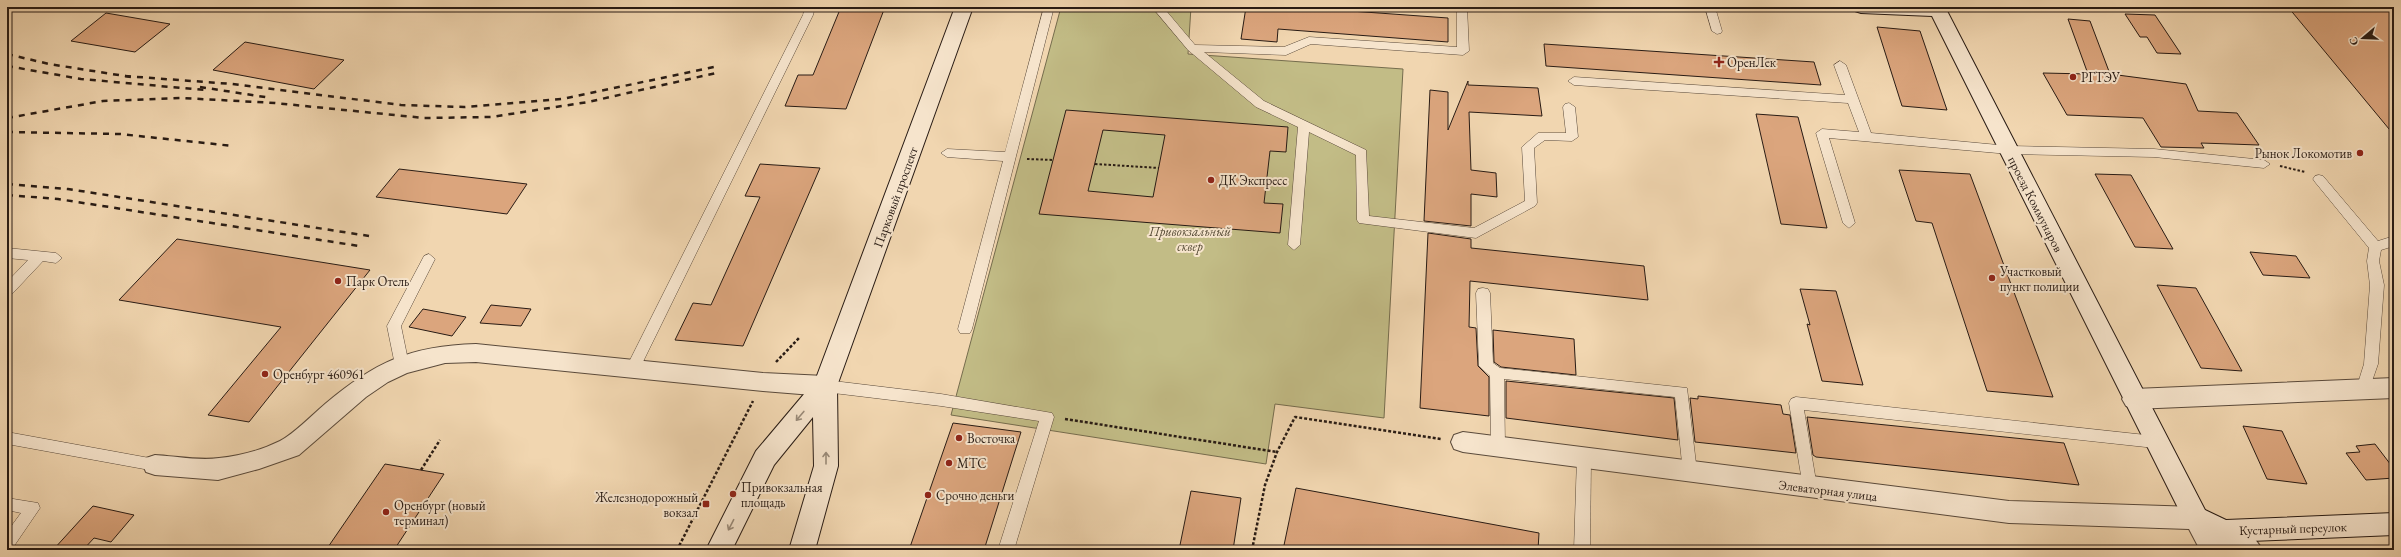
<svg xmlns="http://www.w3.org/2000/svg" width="2401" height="557" viewBox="0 0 2401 557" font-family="'EB Garamond',serif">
<rect width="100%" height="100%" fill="#f1d6b0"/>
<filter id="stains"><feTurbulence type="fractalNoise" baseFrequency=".005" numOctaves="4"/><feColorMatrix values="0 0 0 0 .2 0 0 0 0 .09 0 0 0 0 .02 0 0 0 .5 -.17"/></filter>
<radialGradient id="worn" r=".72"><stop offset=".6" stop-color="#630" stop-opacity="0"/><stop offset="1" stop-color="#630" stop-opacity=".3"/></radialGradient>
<path fill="#c2bc86" stroke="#756c4d" d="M1061,7H1191L1188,54L1403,69L1384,418L1275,404L1266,464L951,415Z"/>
<g fill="#dba57d" stroke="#281b14" fill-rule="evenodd">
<path d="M841,7H885L846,109L785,106L798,75H813Z"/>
<path d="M1246,7H1295L1448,18V42L1278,29L1277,42L1241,39Z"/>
<path d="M2288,7H2394V135Z"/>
<path d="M106,13L170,24L135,52L71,41Z"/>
<path d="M2125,14L2155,15L2181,54L2157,53L2147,37H2140Z"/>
<path d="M2068,19L2090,21L2110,74L2186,84L2198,111L2237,113L2259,145L2201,143L2204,148L2161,147L2143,118L2067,115L2043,73L2088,74Z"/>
<path d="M1877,27L1920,31L1947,110L1902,106Z"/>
<path d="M245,42L344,60L314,89L213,70Z"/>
<path d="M1544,44L1814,62L1821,85L1546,66Z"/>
<path d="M1468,81V85L1538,88L1542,116L1469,112L1471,170L1496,173L1497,197L1471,194V226L1424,221L1430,90L1448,92V130Z"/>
<path d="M1066,110L1288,127L1286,152L1270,151L1264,203L1283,204L1280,233L1039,214ZM1103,130L1165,135L1153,197L1088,191Z"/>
<path d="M1756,114L1798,117L1827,228L1781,224Z"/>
<path d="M760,164L820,168L743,346L675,340L693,303L711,305L760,197L745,196Z"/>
<path d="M399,169L527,184L507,214L376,197Z"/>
<path d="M1899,170L1970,174L2053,397L1987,391L1932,223L1916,221Z"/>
<path d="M2095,174L2131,175L2173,249L2135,247Z"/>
<path d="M1428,233L1471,239V248L1644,266L1648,300L1470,281L1469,327L1476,328L1478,366L1489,377V416L1420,408Z"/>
<path d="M177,239L370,270L249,422L208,415L281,327L119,300Z"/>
<path d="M2250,252L2296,256L2310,278L2263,275Z"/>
<path d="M2157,285L2196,288L2242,371L2201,368Z"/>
<path d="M1800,289L1836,291L1863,385L1822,381L1807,324L1810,325Z"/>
<path d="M491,305L531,309L521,326L480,323Z"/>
<path d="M423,309L466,317L452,336L409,327Z"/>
<path d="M1493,330L1574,339L1576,375L1501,367L1494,362Z"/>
<path d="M1506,381L1674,398L1678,440L1506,418Z"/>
<path d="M1698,396L1781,405L1783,414L1790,415L1796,453L1695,442L1690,398L1698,399Z"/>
<path d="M1807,417L2064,443L2079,485L1816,457L1813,455Z"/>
<path d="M953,423L1021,432L984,550H909Z"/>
<path d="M2243,426L2282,431L2307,484L2267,479Z"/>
<path d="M2375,444L2394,469V478L2366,480L2346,453L2360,452L2356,446Z"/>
<path d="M385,464L444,474L394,550H326Z"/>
<path d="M1296,488L1539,533L1538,550H1283Z"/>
<path d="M1191,491L1241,498L1233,550H1179Z"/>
<path d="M93,506L134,515L111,542L94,538L83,550H53Z"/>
</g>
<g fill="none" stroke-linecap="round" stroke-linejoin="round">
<defs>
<g id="lane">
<path d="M805,7H815L813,15L638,372H628L626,368L803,15Z"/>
<path d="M1044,7H1054L972,329L970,333H960L958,329L1003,161L947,157L941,153L947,149L1005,152Z"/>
<path d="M1152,7H1163L1195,45L1284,47L1309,37L1457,47V7H1467L1469,51L1463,55L1311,44L1286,55L1204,52L1264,101L1366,150L1369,216L1474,228L1525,201L1522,147L1538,133H1566L1563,107L1565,104L1569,103L1575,107L1578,137L1572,141L1545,140L1534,148L1537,203L1535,206L1476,238L1359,223L1357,220L1356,155L1309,132L1300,245L1294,250L1288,245L1298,127L1256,107L1188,50Z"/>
<path d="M1705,7H1715L1722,31L1721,33L1717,34L1712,31Z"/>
<path d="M1840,61L1846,65L1871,133L2009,146L2154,149L2264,160L2270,164L2264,168L2154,157L2009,154L1829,138L1855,223L1849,228L1843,223L1816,133L1822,129L1859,132L1848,103L1574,85L1568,81L1574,77L1845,95L1834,65Z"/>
<path d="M2319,175L2323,176L2378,241L2394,236V246L2381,250L2379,261L2384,285L2378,364L2370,387L2354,397L2349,395L2347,391L2359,380L2364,364L2370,285L2367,261L2369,248L2315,182L2313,179L2315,176Z"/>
<path d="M7,248L56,253L62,258L56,263L43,261L12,294L7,295V282L28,260L7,258Z"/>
<path d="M429,254L435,259L401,326L409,365L407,369H397L395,365L387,326L424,256Z"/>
<path d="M1483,288L1488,289L1490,293L1493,363L1500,368L1687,388L1697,472L1695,476L1690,478L1685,476L1683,472L1675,397L1504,379L1505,446L1503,450L1498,452L1493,450L1491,446L1490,376L1479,366L1476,293L1478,289Z"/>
<path d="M825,380L941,394L1052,413L1054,417L1014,550H998L1039,421L941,406L825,392L820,390L818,386L820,382Z"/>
<path d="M1796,397L2155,436L2160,438L2162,442L2160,446L2155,448L1804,410L1817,487L1815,491L1810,493L1805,491L1803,487L1789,403L1791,399Z"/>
<path d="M7,432L155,459L160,461L162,465L160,469L155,471L7,444Z"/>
<path d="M1584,452L1589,454L1591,458L1590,550H1574L1577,458L1579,454Z"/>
<path d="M7,498L38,503L40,508L12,549L7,550V532L21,513L7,510Z"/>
</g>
<g id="street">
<path d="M476,344L763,373L825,376L833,379L837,386L833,393L825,396L763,391L476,362L445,363L407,373L388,382L366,397L299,455L259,469L218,480L155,475L146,472L143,465L146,458L155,455C175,456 199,461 219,458C239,456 262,450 280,441C294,434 312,415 325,404C375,362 410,346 476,344Z"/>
<path d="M2394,378V398L2134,409L2126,406L2122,399L2126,392L2134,389Z"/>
<path d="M1463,432L2009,501L2196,507L2205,510L2214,526L2216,523L2225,520C2239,525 2256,536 2262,550H2230L2225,547L2227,550H2200L2189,529L2009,523L1463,452L1454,449L1451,442L1454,435Z"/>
</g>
<g id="secondary">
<path d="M955,7H973L837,386L838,466L815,550H789L814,466L813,417L774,465L732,550H706L756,451L815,381Z"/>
<path d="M1852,7H1945L2205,510L2226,520L2394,513V535L2225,542L2187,526L1932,16L1861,13L1855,11Z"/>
</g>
</defs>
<use href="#lane" stroke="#5a4a3b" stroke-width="1"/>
<use href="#street" stroke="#5a4a3b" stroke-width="2"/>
<use href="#secondary" stroke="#281b14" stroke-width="2"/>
<g stroke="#281b14" stroke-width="2" stroke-dasharray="2.5 2" stroke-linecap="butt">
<path d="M1027,159L1053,160"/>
<path d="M1095,164L1159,168"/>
<path d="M2280,166L2305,172"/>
</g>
<g stroke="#281b14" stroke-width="2.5" stroke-dasharray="3 2" stroke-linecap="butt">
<path d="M776,362L800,337"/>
<path d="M1065,419L1277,452"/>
<path d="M421,470L440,440"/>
<path d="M677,550L753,401"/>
<path d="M1252,550L1265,485L1277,452L1295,417L1441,439"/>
</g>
<use href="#lane" fill="#f6e4cc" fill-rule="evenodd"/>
<use href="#street" fill="#f6e4cc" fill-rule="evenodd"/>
<use href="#secondary" fill="#f6e4cc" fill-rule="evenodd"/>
<g stroke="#281b14" stroke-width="2.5" stroke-dasharray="6 6" stroke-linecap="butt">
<path d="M7,54L49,64L131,77"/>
<path d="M7,66L81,79L205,90"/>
<path d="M125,76L232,84L401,105L464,107L562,99L714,67"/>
<path d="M200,87L271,98"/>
<path d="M7,118L103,101L182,98L275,103L424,118L491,117L588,102L716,73"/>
<path d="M7,132L120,134L233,146"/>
<path d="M7,184L68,189L369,236"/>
<path d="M7,195L58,199L359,246"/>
</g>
</g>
<defs><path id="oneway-shaft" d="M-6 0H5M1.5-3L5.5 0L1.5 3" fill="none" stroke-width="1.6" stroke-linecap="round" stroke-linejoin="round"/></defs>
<g stroke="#998a79">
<use href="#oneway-shaft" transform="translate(800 416) rotate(130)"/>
<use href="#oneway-shaft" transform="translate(826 458) rotate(-90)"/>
<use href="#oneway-shaft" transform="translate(731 525) rotate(117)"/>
</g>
<g fill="#8f2418" stroke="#f6e4cc" stroke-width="1.5">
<path d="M1717 56h4v4h4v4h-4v4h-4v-4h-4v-4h4z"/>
<circle cx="2073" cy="77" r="4"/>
<circle cx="2360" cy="153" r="4"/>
<circle cx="1211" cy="180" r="4"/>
<circle cx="1992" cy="278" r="4"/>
<circle cx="338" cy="281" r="4"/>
<circle cx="265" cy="374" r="4"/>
<circle cx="959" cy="438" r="4"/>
<circle cx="949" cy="463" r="4"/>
<circle cx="733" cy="494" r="4"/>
<circle cx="928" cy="495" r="4"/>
<rect x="702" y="500" width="8" height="8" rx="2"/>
<circle cx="386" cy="512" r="4"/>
</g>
<g text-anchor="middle" stroke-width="4" stroke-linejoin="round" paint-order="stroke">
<g font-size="13" fill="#281b14" stroke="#f6e4cc" text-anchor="start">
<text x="1727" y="67">ОренЛек</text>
<text x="2081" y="82">РГТЭУ</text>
<text x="2352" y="158" text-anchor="end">Рынок Локомотив</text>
<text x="1219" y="185">ДК Экспресс</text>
<text x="2000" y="276">Участковый<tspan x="2000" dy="15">пункт полиции</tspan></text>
<text x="346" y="286">Парк Отель</text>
<text x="273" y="379">Оренбург 460961</text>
<text x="967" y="443">Восточка</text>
<text x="957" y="468">МТС</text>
<text x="741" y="492">Привокзальная<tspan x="741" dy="15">площадь</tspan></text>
<text x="936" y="500">Срочно деньги</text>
<text x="698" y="502" text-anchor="end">Железнодорожный<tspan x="698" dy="15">вокзал</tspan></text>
<text x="394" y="510">Оренбург (новый<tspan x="394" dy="15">терминал)</tspan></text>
</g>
<g font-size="13" fill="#281b14" stroke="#f6e4cc">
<text transform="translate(895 197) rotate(-70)" y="5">Парковый проспект</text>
<text transform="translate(2036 204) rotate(63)" y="5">проезд Коммунаров</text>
<text transform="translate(1828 490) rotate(7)" y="5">Элеваторная улица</text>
<text transform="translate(2293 528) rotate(-2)" y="5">Кустарный переулок</text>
</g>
<g font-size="13" font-style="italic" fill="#564b36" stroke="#f6e4cc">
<text x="1190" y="236">Привокзальный<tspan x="1190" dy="15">сквер</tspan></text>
</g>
</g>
<rect width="2401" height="557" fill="none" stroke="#f1d6b0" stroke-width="24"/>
<rect x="8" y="8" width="2385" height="541" fill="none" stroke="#281b14" stroke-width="2"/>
<rect x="12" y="12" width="2377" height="533" fill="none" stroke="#281b14"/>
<g transform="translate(2363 38) rotate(251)" stroke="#f6e4cc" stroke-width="3" paint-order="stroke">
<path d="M0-3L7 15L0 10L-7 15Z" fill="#281b14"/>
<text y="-6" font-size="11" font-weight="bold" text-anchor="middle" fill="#281b14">С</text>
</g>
<rect width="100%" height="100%" filter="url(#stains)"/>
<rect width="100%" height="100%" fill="url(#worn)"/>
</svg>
